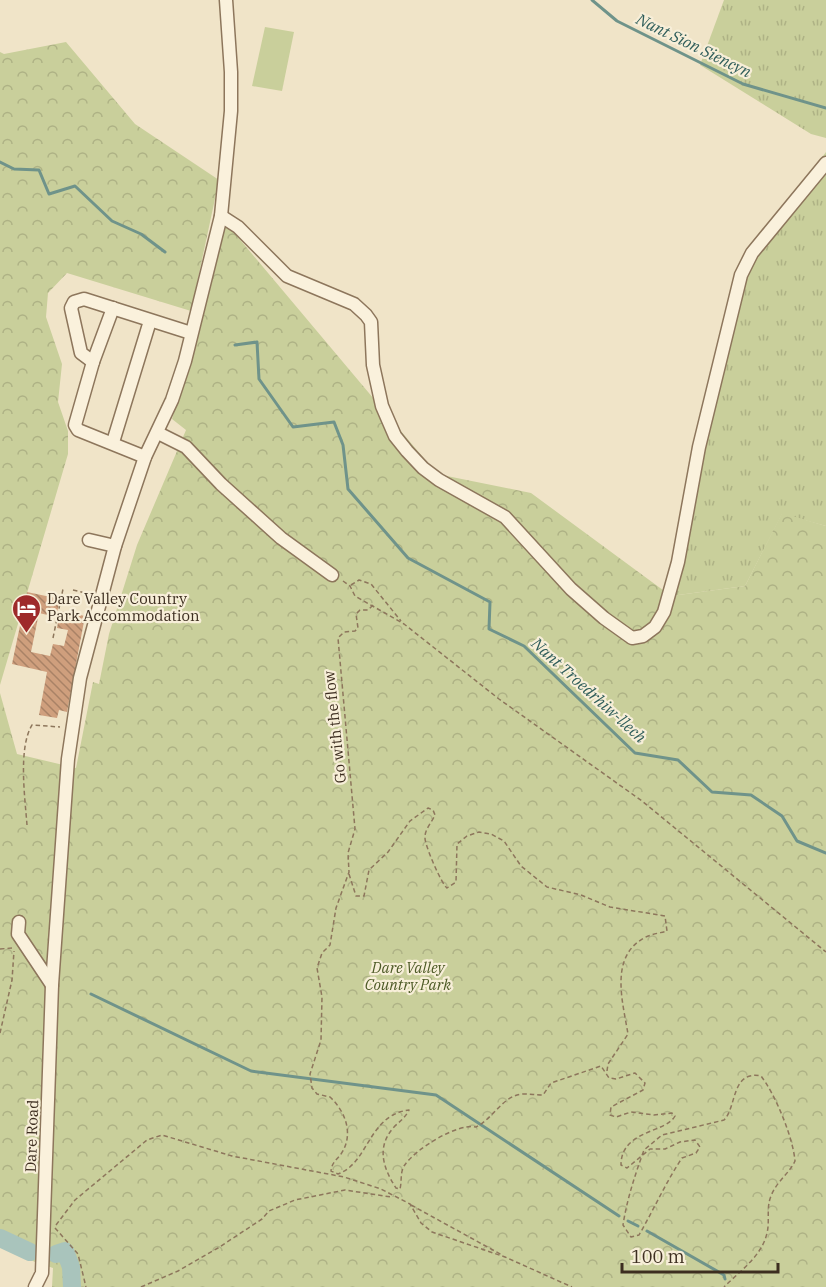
<svg xmlns="http://www.w3.org/2000/svg" width="826" height="1287" viewBox="0 0 826 1287" font-family="'IBM Plex Serif',serif">
<defs>
<pattern id="grass-tufts" width="24" height="20" patternUnits="userSpaceOnUse" patternTransform="scale(1.5)"><rect width="24" height="20" fill="#c9cf9b"/><path d="M3 7l-1-3M5 7V3M7 7l1-3M15 17l-1-3M17 17v-4M19 17l1-3" fill="none" stroke="#aeb285"/></pattern>
<pattern id="forest-crowns" width="20" height="18" patternUnits="userSpaceOnUse" patternTransform="scale(1.5)"><rect width="20" height="18" fill="#c9cf9b"/><path d="M2 6a3 3 0 1 1 6 0M12 15a3 3 0 1 1 6 0" fill="none" stroke="#aeb285"/></pattern>
<pattern id="building-back-hatch" width="6" height="6" patternUnits="userSpaceOnUse" patternTransform="scale(1.5)"><rect width="6" height="6" fill="#cf9f7d"/><path d="M-1 5l2 2M0 0l6 6M5-1l2 2" fill="none" stroke="#a98266"/></pattern>
</defs>
<rect width="100%" height="100%" fill="#f0e4c8"/>
<g fill="url(#grass-tufts)">
<path d="M724,0H826V138L811,134L700,65Z"/>
<path d="M826,152V526L782,514L745,586L671,596L748,254Z"/>
</g>
<g fill="url(#forest-crowns)">
<path d="M66,42L135,124L219,180L191,311L67,273L48,293L46,317L62,364L58,402L68,431V454L0,685V52L4,54Z"/>
<path d="M226,223L437,474L531,493L671,596L745,586L782,513L826,526V1287H52L53,1268L35,1262L0,1245V693L17,754L76,768L93,682L99,684L109,634L137,545L186,430L172,419L207,301Z"/>
</g>
<path fill="#c9cf9b" d="M265,27L294,32L282,91L252,86Z"/>
<g fill="none" stroke-linecap="round" stroke-linejoin="round">
<g stroke="#6f938a" stroke-width="3">
<path d="M592,0L617,21L743,84L826,108"/>
<path d="M0,162L14,169L39,170L49,194L75,186L112,221L141,234L165,252"/>
<path d="M235,345L257,342L259,379L293,427L334,422L343,445L348,489L408,558L490,602L489,629L524,646L635,753L678,760L712,792L751,795L782,816L797,841L826,853"/>
<path d="M91,994L251,1071L436,1095L619,1216"/>
<path d="M628,1221L638,1226"/>
<path d="M647,1231L724,1275L725,1279"/>
</g>
<g stroke="#a9c4bc" stroke-width="18">
<path d="M0,1238L30,1252"/>
<path d="M56,1254L65,1251L71,1267L72,1287"/>
</g>
</g>
<path fill="url(#building-back-hatch)" d="M27,592L60,599L56,617L39,613L31,652L50,656L53,644L64,646L68,630L57,628L60,611L85,616L67,712L59,710L57,718L39,715L47,672L12,664Z"/>
<g fill="none" stroke-linecap="round" stroke-linejoin="round">
<defs>
<g id="minor">
<path d="M221,216L238,227L287,276L354,304L366,315L371,322L373,365L382,406L395,436L407,451L423,468L439,480L505,517L571,589L604,618L632,638L643,636L655,627L664,612L678,562L699,447L741,275L752,253L826,163"/>
<path d="M113,308L93,362L75,425L78,430L145,457"/>
<path d="M93,362L81,353L71,308L74,302L84,299L191,333"/>
<path d="M158,433L186,447L221,484L281,538L332,575"/>
<path d="M113,442L150,321"/>
<path d="M89,540L115,546"/>
<path d="M19,922L18,934L52,985"/>
<path d="M35,1287L42,1273L52,985L68,759L80,678L115,546L145,457L172,400L185,361L221,216L231,111V72L226,0"/>
</g>
</defs>
<use href="#minor" stroke="#8d765c" stroke-width="15"/>
<g stroke="#8d765c" stroke-width="1.5" stroke-dasharray="4.5 3" stroke-linecap="butt">
<path d="M343,581L350,586L355,596L404,624L499,699L642,801L826,952"/>
<path d="M351,585L359,580L371,584L401,621"/>
<path d="M73,590L90,594"/>
<path d="M373,605L368,610H360L356,614L358,628L355,631L344,632L338,638L355,829L348,853L349,872L336,908L330,945L322,953L317,968L322,997L321,1040L310,1074L312,1088L317,1094L330,1097C346,1112 354,1135 341,1154C336,1161 332,1162 331,1171L338,1174C369,1163 368,1115 409,1110C405,1118 400,1121 394,1127C376,1147 383,1168 396,1188L400,1189C402,1181 400,1173 404,1166C415,1149 457,1123 476,1127C494,1118 503,1095 523,1094C530,1094 536,1095 543,1095L551,1083L601,1066L609,1078L616,1079L635,1073L645,1083L643,1090L611,1107L610,1115L616,1117L631,1112L654,1115L672,1113L675,1116C666,1133 621,1130 621,1165L627,1168L650,1149H665L680,1142L695,1140L700,1147L696,1153L682,1158C666,1182 654,1209 639,1235L631,1237L623,1225C627,1199 635,1175 644,1150L662,1135L724,1120C737,1107 731,1070 761,1076C775,1094 793,1137 795,1161C789,1174 776,1182 771,1196C766,1208 770,1221 767,1233C762,1256 740,1271 724,1287"/>
<path d="M53,638L63,589"/>
<path d="M27,825C25,798 18,748 32,725L60,727"/>
<path d="M349,874L356,896H364L369,870L388,852L410,821L428,808L433,810L435,815C432,822 425,829 425,837C424,844 442,885 447,888L456,882L457,844L467,836L479,832L491,834L504,841L521,866L547,887L581,895L610,907L665,916L667,931C660,933 651,934 644,938C609,957 623,1003 628,1034L608,1064L607,1071"/>
<path d="M0,949L12,948"/>
<path d="M0,1033L12,980L14,951"/>
<path d="M411,1205L502,1255"/>
<path d="M56,1225L75,1200L147,1140L162,1135L232,1156L344,1177L381,1189L410,1204L421,1223L432,1232L505,1257L572,1287"/>
<path d="M55,1228L78,1254L86,1287"/>
<path d="M141,1287L178,1271L218,1248L262,1219L269,1211L295,1200L345,1190L391,1197"/>
</g>
<use href="#minor" stroke="#faf1dc" stroke-width="12"/>
</g>
<defs>
<symbol id="hotel-pin" viewBox="-11 -11 22 30"><path d="M0 17L-7.5 6A9.5 9.5 0 1 1 7.5 6Z" fill="#9e2a2b" stroke="#f7eed8"/><path d="M-6-4.5h1.5V1H6V5H4.5V3h-9V5H-6ZM-4 0a1.8 1.8 0 1 1 3.6 0ZM.5 0V-2.5h3Q6-2.5 6 0Z" fill="#fff"/></symbol>
</defs>
<g fill-rule="evenodd">
<use href="#hotel-pin" x="10" y="592" width="33" height="45"/>
</g>
<g text-anchor="middle" stroke-width="4.5" stroke-linejoin="round" paint-order="stroke">
<g font-size="15" fill="#3d2e20" stroke="#f7eed8" text-anchor="start">
<text x="47" y="604">Dare Valley Country<tspan x="47" dy="17">Park Accommodation</tspan></text>
</g>
<g font-size="15" fill="#3d2e20" stroke="#f7eed8">
<text transform="translate(335 727) rotate(-96)" y="5">Go with the flow</text>
<text transform="translate(32 1136) rotate(-88)" y="5">Dare Road</text>
</g>
<g font-size="15" font-style="italic" fill="#4d5a26" stroke="#f7eed8">
<text x="408" y="973">Dare Valley<tspan x="408" dy="17">Country Park</tspan></text>
</g>
<g font-size="16" font-style="italic" fill="#2f5d5a" stroke="#f7eed8">
<text transform="translate(694 45) rotate(26)" y="6">Nant Sion Siencyn</text>
<text transform="translate(589 690) rotate(42)" y="6">Nant Troedrhiw-llech</text>
</g>
</g>
<path d="M622 1263v9h156v-9" fill="none" stroke="#3d2e20" stroke-width="3"/>
<text x="631" y="1263" font-size="18" fill="#3d2e20" stroke="#f7eed8" stroke-width="4.5" paint-order="stroke">100 m</text>
</svg>
